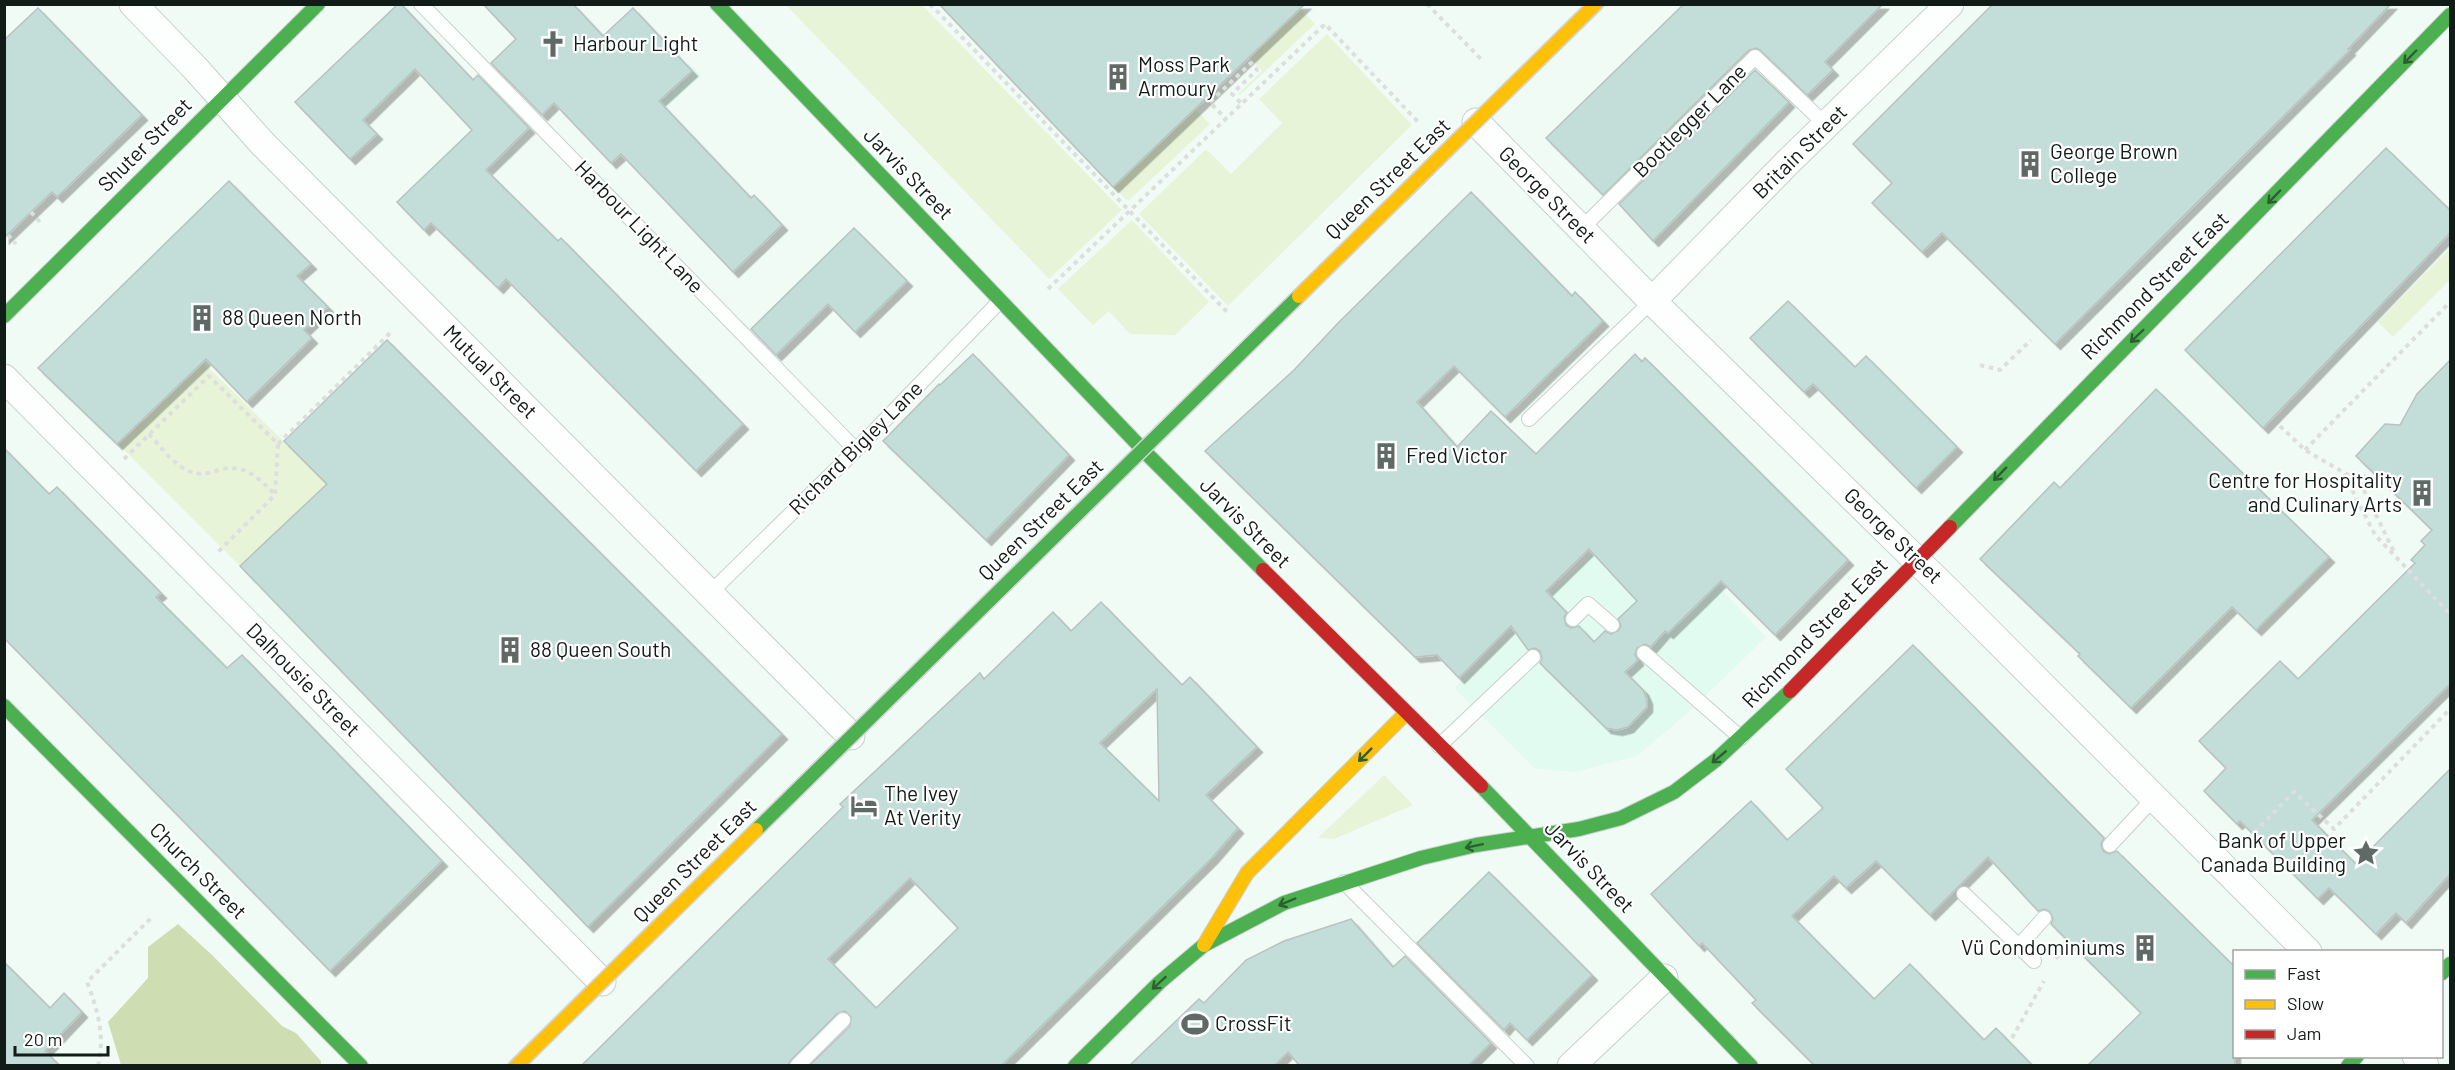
<svg xmlns="http://www.w3.org/2000/svg" width="2455" height="1070" viewBox="0 0 2455 1070" font-family="Barlow,sans-serif">
<defs>
<filter id="shadow"><feDropShadow dx="5.5" dy="5.5" stdDeviation="0" flood-color="#0004"/></filter>
</defs>
<rect width="100%" height="100%" fill="#f1fbf6"/>
<g fill="#e2fbf0">
<path d="M689,63L701,75L666,108L663,105L645,102L678,84L692,71L686,66Z"/>
<path d="M1642,505L1766,637L1690,711L1637,756L1575,772L1535,769L1454,688Z"/>
</g>
<g fill="#e8f4d8">
<path d="M786,5H922L1122,210L1049,279Z"/>
<path d="M1300,8L1315,24L1240,95L1238,94L1262,71L1249,57Z"/>
<path d="M1327,34L1412,125L1228,306L1139,214L1206,149L1231,174L1282,123L1259,99Z"/>
<path d="M1195,109L1210,124L1128,201L1113,187Z"/>
<path d="M1132,220L1209,302L1175,335L1130,334L1109,311L1093,325L1058,289Z"/>
<path d="M2450,248V280L2393,337L2378,322Z"/>
<path d="M204,363L327,484L240,566L118,444Z"/>
<path d="M1384,775L1413,805L1334,839L1318,838Z"/>
</g>
<path fill="#cedeb2" d="M178,924L211,954L282,1026L296,1033L321,1061V1065H121L108,1022L148,978V947Z"/>
<g fill="#c3ddd9" stroke="#b8c3c0" stroke-width="1.5" fill-rule="evenodd" filter="url(#shadow)">
<path d="M398,4H401L473,80L478,75L529,128L486,170L558,241L561,238L743,424L696,471L506,279L498,288L431,223L424,230L397,202L472,130L415,69L363,120L377,134L350,159L295,102Z"/>
<path d="M483,4H573L603,36L633,8L692,71L659,101L751,198L754,195L782,225L733,272L621,154L611,163L554,103L542,115L491,63L516,39Z"/>
<path d="M939,4H1305L1113,187Z"/>
<path d="M1684,4H1883L1825,62L1833,70L1807,95L1761,51L1757,48L1749,50L1603,195L1546,138Z"/>
<path d="M1993,4H2391L2348,49L2350,50L2055,344L1942,233L1922,252L1872,203L1892,183L1853,144Z"/>
<path d="M38,8L142,115L57,197L52,192L4,238V40Z"/>
<path d="M1755,70L1789,102L1653,241L1619,204Z"/>
<path d="M2386,148L2451,211V232L2263,428L2185,350Z"/>
<path d="M229,181L311,264L297,276L328,307L304,330L312,338L247,402L206,359L117,444L38,368Z"/>
<path d="M1471,192L1572,296L1575,292L1603,321L1505,417L1454,366L1417,402L1457,447L1491,411L1536,454L1635,354L1642,362L1645,358L1848,560L1775,635L1721,581L1668,633L1665,631L1651,647L1645,644L1637,648L1635,655L1638,660L1625,672L1643,690L1647,699V707L1628,727L1617,730L1606,728L1540,663L1542,659L1540,651L1535,648L1528,650L1511,626L1459,678L1437,655L1415,657L1205,451L1294,370L1339,322ZM1589,549L1637,601L1618,619L1621,626L1618,631L1611,634L1605,631L1594,642L1579,626L1571,628L1566,625L1564,617L1567,613L1546,591Z"/>
<path d="M854,228L907,281L855,332L828,304L776,355L751,329Z"/>
<path d="M1788,301L1855,367L1866,356L1957,447L1916,488L1813,384L1804,392L1750,338Z"/>
<path d="M387,340L782,734L588,927L240,566L327,484L284,441Z"/>
<path d="M973,354L1069,455L986,540L883,441L939,384L940,385Z"/>
<path d="M2451,359V683L2312,820L2356,864L2451,768V873L2406,923L2396,913L2376,934L2329,888L2318,899L2240,821L2237,824L2204,791L2226,768L2199,741L2280,661L2298,679L2415,563L2411,560L2425,545L2421,541L2432,530L2356,456L2385,424L2400,425L2417,394Z"/>
<path d="M2156,389L2329,557L2256,630L2232,607L2131,708L2078,656L2080,654L1980,559L2054,482L2060,488Z"/>
<path d="M4,448L49,494L57,487L161,593L156,597L227,668L242,655L442,861L330,971L4,638Z"/>
<path d="M1101,602L1182,685L1190,677L1257,747L1206,795L1238,828L1212,858L1002,1065H810L850,1026L851,1017L845,1011L837,1014L791,1060L788,1065H582L843,807L840,804L980,673L984,679L1053,612L1071,631ZM1157,689L1159,801L1100,743ZM910,878L958,928L876,1008L828,959Z"/>
<path d="M1913,645L2104,838L2101,844L2103,851L2109,854L2117,851L2235,967V1065H2088L2141,1013L2051,924L2053,919L2050,912L2045,909L2038,911L1988,857L1930,915L1876,861L1846,888L1834,876L1792,916L1874,999L1910,964L1984,1040L1996,1028L2032,1065H1814L1752,1003L1756,1000L1702,943L1699,946L1651,894L1751,801L1787,840L1823,808L1786,769Z"/>
<path d="M1489,872L1592,975L1527,1040L1510,1023L1504,1030L1417,943Z"/>
<path d="M1351,919L1393,967L1405,956L1491,1043L1469,1065H1299L1288,1052L1275,1065H1130L1199,999L1204,1003L1246,960L1284,941Z"/>
<path d="M4,962L50,1008L64,993L82,1012L45,1051L59,1065H4Z"/>
</g>
<g fill="none" stroke-linecap="round" stroke-linejoin="round">
<defs>
<g id="lane">
<path d="M421,4L856,450"/>
<path d="M1581,229L1755,57L1826,125"/>
<path d="M1529,419L1652,301"/>
<path d="M710,593L856,450L1000,301"/>
<path d="M1573,619L1588,604L1612,625"/>
<path d="M1644,653L1741,738"/>
<path d="M1439,746L1533,657"/>
<path d="M2110,845L2154,798"/>
<path d="M1344,882L1527,1066"/>
<path d="M1964,894L2019,946"/>
<path d="M2034,961L2019,946L2044,918"/>
<path d="M797,1066L843,1020"/>
</g>
<g id="street">
<path d="M133,4L195,68L263,144L851,736"/>
<path d="M1476,122L1652,301L1949,592L2308,952"/>
<path d="M1652,301L1788,162L1950,4"/>
<path d="M4,378L602,982"/>
<path d="M2416,1056L2425,1066"/>
<path d="M1571,1066L1664,978"/>
</g>
<g id="fast">
<path d="M717,4L1148,455L1263,570"/>
<path d="M4,316L318,4"/>
<path d="M1950,527L2450,15"/>
<path d="M4,706L361,1066"/>
<path d="M1481,786L1751,1066"/>
<path d="M756,830L1299,296"/>
<path d="M2442,973L2450,964"/>
<path d="M1075,1066L1160,982L1204,945L1284,903L1421,858L1476,845L1579,829L1621,818L1674,792L1716,760L1790,691"/>
<path d="M2348,1066L2357,1056"/>
</g>
<g id="slow">
<path d="M1299,296L1596,4"/>
<path d="M1204,945L1247,873L1406,713"/>
<path d="M516,1066L756,830"/>
</g>
<g id="jam">
<path d="M1263,570L1481,786"/>
<path d="M1790,691L1950,527"/>
</g>
</defs>
<use href="#lane" stroke="#c7d1cc" stroke-width="16"/>
<use href="#street" stroke="#c7d1cc" stroke-width="29"/>
<use href="#fast" stroke="#c7d1cc" stroke-width="16"/>
<use href="#slow" stroke="#c7d1cc" stroke-width="16"/>
<use href="#jam" stroke="#c7d1cc" stroke-width="16"/>
<g stroke="#dcdfdd" stroke-width="4" stroke-dasharray="4.5 4.5" stroke-linecap="butt">
<path d="M930,4L1228,313"/>
<path d="M1427,4L1482,60"/>
<path d="M1206,98L1226,119"/>
<path d="M1210,102L1251,63L1257,70L1232,94L1242,104"/>
<path d="M31,212L40,222"/>
<path d="M8,235L16,244"/>
<path d="M1048,289L1325,24L1420,124"/>
<path d="M1980,365L2000,370L2031,340"/>
<path d="M2280,426L2305,450L2360,482"/>
<path d="M149,434C162,448 176,469 195,473C203,475 211,472 219,470C244,463 257,477 275,494"/>
<path d="M278,444L392,331"/>
<path d="M2305,450L2450,302"/>
<path d="M124,459L209,376L278,444L275,495L218,552"/>
<path d="M2344,474L2375,535L2450,614"/>
<path d="M2366,475L2360,482L2395,554"/>
<path d="M2248,839L2294,792L2334,829L2450,709"/>
<path d="M2056,959L2066,941"/>
<path d="M2012,1038L2044,981"/>
<path d="M98,1066C105,1035 98,1011 87,982L153,916"/>
</g>
<use href="#lane" stroke="#fdfefe" stroke-width="14"/>
<use href="#street" stroke="#fdfefe" stroke-width="27"/>
<use href="#fast" stroke="#4caf50" stroke-width="14"/>
<use href="#slow" stroke="#ffc107" stroke-width="14"/>
<use href="#jam" stroke="#c62828" stroke-width="14"/>
<g stroke="#d2d4d3" stroke-width="1.5">
<path d="M506,1066L1585,4"/>
<path d="M527,1066L1606,4"/>
</g>
</g>
<defs><path id="oneway-shaft" d="M-6 0H5M1.5-3L5.5 0L1.5 3" fill="none" stroke-width="1.6" stroke-linecap="round" stroke-linejoin="round" transform="scale(1.5)"/></defs>
<g stroke="#2c5e31">
<use href="#oneway-shaft" transform="translate(2410 57) rotate(134)"/>
<use href="#oneway-shaft" transform="translate(2274 197) rotate(134)"/>
<use href="#oneway-shaft" transform="translate(2137 336) rotate(136)"/>
<use href="#oneway-shaft" transform="translate(2000 474) rotate(134)"/>
<use href="#oneway-shaft" transform="translate(1365 755) rotate(135)"/>
<use href="#oneway-shaft" transform="translate(1719 757) rotate(140)"/>
<use href="#oneway-shaft" transform="translate(1474 846) rotate(168)"/>
<use href="#oneway-shaft" transform="translate(1287 902) rotate(157)"/>
<use href="#oneway-shaft" transform="translate(1159 983) rotate(138)"/>
</g>
<defs>
<symbol id="church-bare" viewBox="-9 -9 18 18"><path d="M-1.2-6h2.4v3.5h3.3v2.4h-3.3V6h-2.4V-.1h-3.3v-2.4h3.3Z" fill="#5f6965" stroke="#fff" stroke-width="2.5" paint-order="stroke"/></symbol>
<symbol id="building-bare" viewBox="-9 -9 18 18"><path d="M-4-6H4V6H1V3H-1V6H-4ZM-2.5-4.3h1.7v1.8h-1.7ZM.8-4.3h1.7v1.8H.8ZM-2.5-1h1.7V.8h-1.7ZM.8-1h1.7V.8H.8Z" fill="#5f6965" stroke="#fff" stroke-width="2.5" paint-order="stroke"/></symbol>
<symbol id="hotel-bare" viewBox="-9 -9 18 18"><path d="M-6-4.5h1.5V1H6V5H4.5V3h-9V5H-6ZM-4 0a1.8 1.8 0 1 1 3.6 0ZM.5 0V-2.5h3Q6-2.5 6 0Z" fill="#5f6965" stroke="#fff" stroke-width="2.5" paint-order="stroke"/></symbol>
<symbol id="sight-bare" viewBox="-9 -9 18 18"><path d="M0-6L1.8-2.2L6-1.7L2.9 1.2L3.7 5.4L0 3.3L-3.7 5.4L-2.9 1.2L-6-1.7L-1.8-2.2Z" fill="#5f6965" stroke="#fff" stroke-width="2.5" paint-order="stroke"/></symbol>
<symbol id="stadium-bare" viewBox="-9 -9 18 18"><path d="M0-5a6.5 5 0 1 0 0 10a6.5 5 0 1 0 0-10ZM-3.5-1.8h7v3.6h-7Z" fill="#5f6965" stroke="#fff" stroke-width="2.5" paint-order="stroke"/></symbol>
</defs>
<g fill-rule="evenodd">
<use href="#church-bare" x="534" y="25" width="38" height="38"/>
<use href="#building-bare" x="1099" y="58" width="38" height="38"/>
<use href="#building-bare" x="2011" y="145" width="38" height="38"/>
<use href="#building-bare" x="183" y="299" width="38" height="38"/>
<use href="#building-bare" x="1367" y="437" width="38" height="38"/>
<use href="#building-bare" x="2403" y="474" width="38" height="38"/>
<use href="#building-bare" x="491" y="631" width="38" height="38"/>
<use href="#hotel-bare" x="845" y="787" width="38" height="38"/>
<use href="#sight-bare" x="2347" y="834" width="38" height="38"/>
<use href="#building-bare" x="2126" y="929" width="38" height="38"/>
<use href="#stadium-bare" x="1176" y="1005" width="38" height="38"/>
</g>
<g text-anchor="middle" stroke-width="4.5" stroke-linejoin="round" paint-order="stroke">
<g font-size="21" fill="#111b17" stroke="#fff" text-anchor="start">
<text x="573" y="51">Harbour Light</text>
<text x="1138" y="72">Moss Park<tspan x="1138" dy="24">Armoury</tspan></text>
<text x="2050" y="159">George Brown<tspan x="2050" dy="24">College</tspan></text>
<text x="222" y="325">88 Queen North</text>
<text x="1406" y="463">Fred Victor</text>
<text x="2402" y="488" text-anchor="end">Centre for Hospitality<tspan x="2402" dy="24">and Culinary Arts</tspan></text>
<text x="530" y="657">88 Queen South</text>
<text x="884" y="801">The Ivey<tspan x="884" dy="24">At Verity</tspan></text>
<text x="2346" y="848" text-anchor="end">Bank of Upper<tspan x="2346" dy="24">Canada Building</tspan></text>
<text x="2125" y="955" text-anchor="end">Vü Condominiums</text>
<text x="1215" y="1031">CrossFit</text>
</g>
<g font-size="21" fill="#111b17" stroke="#fff">
<text transform="translate(1690 121) rotate(-45)" y="7">Bootlegger Lane</text>
<text transform="translate(145 145) rotate(-45)" y="7">Shuter Street</text>
<text transform="translate(1800 152) rotate(-45)" y="7">Britain Street</text>
<text transform="translate(908 174) rotate(46)" y="7">Jarvis Street</text>
<text transform="translate(1388 179) rotate(-44)" y="7">Queen Street East</text>
<text transform="translate(1547 195) rotate(45)" y="7">George Street</text>
<text transform="translate(639 227) rotate(46)" y="7">Harbour Light Lane</text>
<text transform="translate(2155 286) rotate(-45)" y="7">Richmond Street East</text>
<text transform="translate(490 372) rotate(45)" y="7">Mutual Street</text>
<text transform="translate(856 448) rotate(-45)" y="7">Richard Bigley Lane</text>
<text transform="translate(1041 520) rotate(-44)" y="7">Queen Street East</text>
<text transform="translate(1245 523) rotate(45)" y="7">Jarvis Street</text>
<text transform="translate(1893 536) rotate(44)" y="7">George Street</text>
<text transform="translate(1815 633) rotate(-46)" y="7">Richmond Street East</text>
<text transform="translate(303 680) rotate(45)" y="7">Dalhousie Street</text>
<text transform="translate(695 861) rotate(-45)" y="7">Queen Street East</text>
<text transform="translate(1589 867) rotate(46)" y="7">Jarvis Street</text>
<text transform="translate(198 871) rotate(45)" y="7">Church Street</text>
</g>
</g>
<rect width="2455" height="1070" fill="none" stroke="#111b17" stroke-width="12"/>
<rect x="2233" y="950" width="210" height="108" fill="#ffffff" stroke="#a0a4a2" stroke-width="1.5"/>
<rect x="2245" y="970" width="30" height="9" fill="#4caf50" stroke="#a0a4a2" stroke-width="1.5"/>
<text x="2287" y="980" font-size="18" fill="#111b17">Fast</text>
<rect x="2245" y="1000" width="30" height="9" fill="#ffc107" stroke="#a0a4a2" stroke-width="1.5"/>
<text x="2287" y="1010" font-size="18" fill="#111b17">Slow</text>
<rect x="2245" y="1030" width="30" height="9" fill="#c62828" stroke="#a0a4a2" stroke-width="1.5"/>
<text x="2287" y="1040" font-size="18" fill="#111b17">Jam</text>
<path d="M15 1046v9h93v-9" fill="none" stroke="#111b17" stroke-width="3"/>
<text x="24" y="1046" font-size="18" fill="#111b17" stroke="#ffffff" stroke-width="4.5" paint-order="stroke">20 m</text>
</svg>
